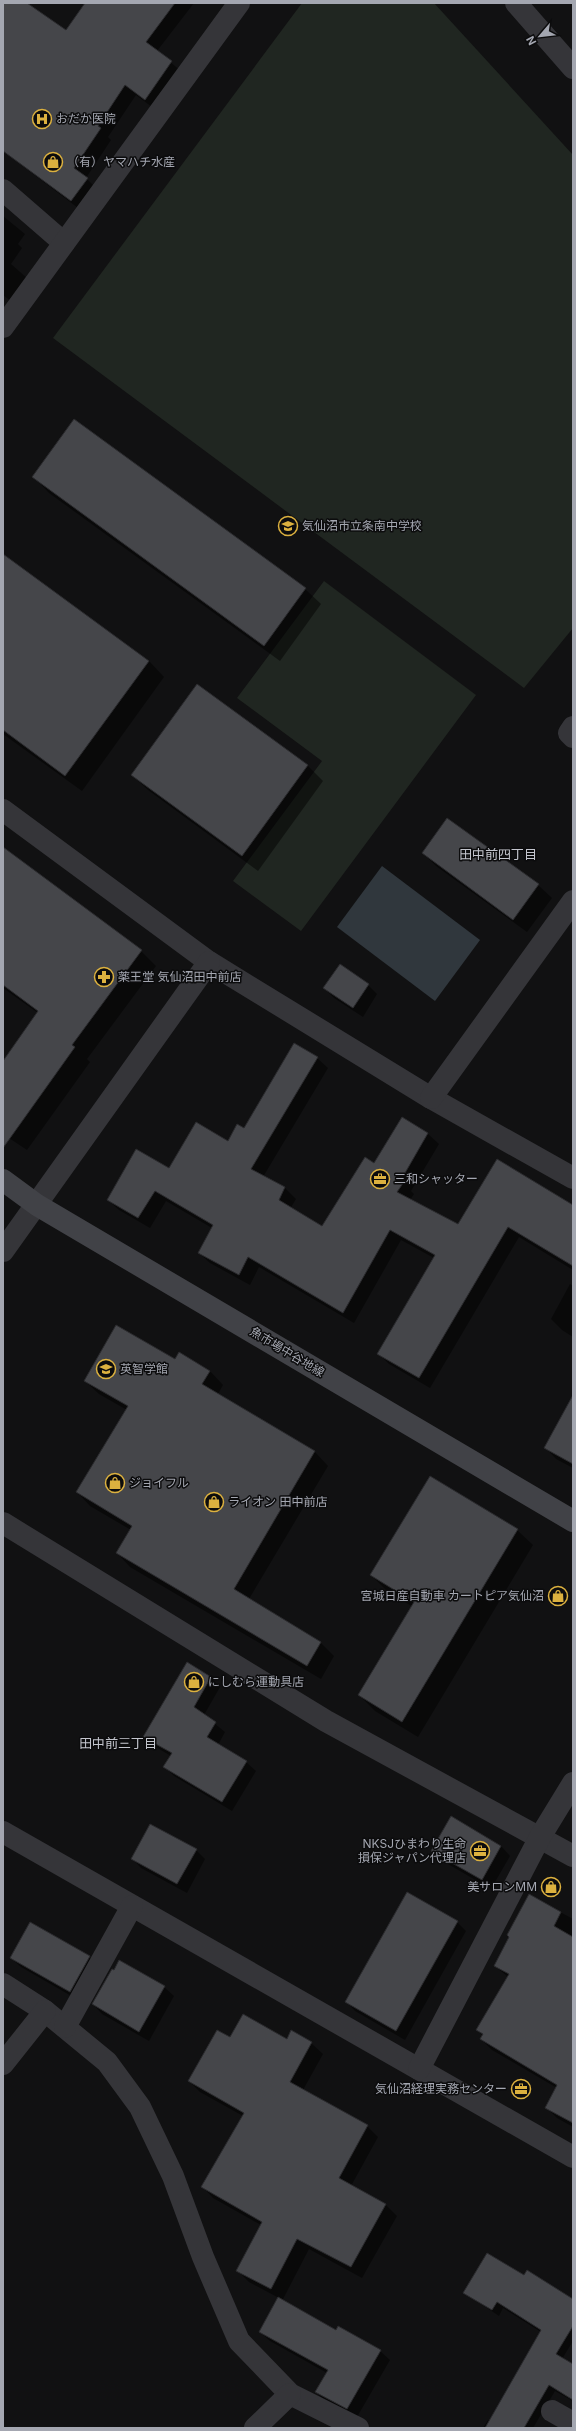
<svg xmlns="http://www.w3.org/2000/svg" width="576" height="2431" viewBox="0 0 576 2431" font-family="Inter,'Noto Sans JP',sans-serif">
<rect width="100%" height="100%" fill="#111112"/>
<g fill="#202621">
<path d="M302,3H434L573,155V628L524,688L53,338Z"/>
<path d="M324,581L476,695L301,931L233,881L322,761L237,698Z"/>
</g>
<path fill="#30373d" d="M382,866L480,940L435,1001L337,927Z"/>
<g fill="#0007">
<path d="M3,3H25L66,31L87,3H194L157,51L182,72L156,110L136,95L108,137L111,140L86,178L98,190L82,211L3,151Z"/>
<path d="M3,216L25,234L18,244L22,248L11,264L28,279L12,302L3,295Z"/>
<path d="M34,477L305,589L321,604L280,661L49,493Z"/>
<path d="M3,555L149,661L164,677L82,791L3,734Z"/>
<path d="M307,765L323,781L258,871L148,790L132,775Z"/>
<path d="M448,819L538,885L552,898L527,932L436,866L423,853Z"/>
<path d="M3,849L141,951L156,966L87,1059L90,1062L27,1150L3,1134V1063L38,1013L3,988Z"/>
<path d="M368,985L377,994L363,1017L334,998L324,988Z"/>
<path d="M317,1058L328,1068L263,1177L285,1188L296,1199L290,1209L322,1228L375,1165L402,1118L428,1134L439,1144L411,1191L414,1194L410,1200L458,1226L573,1206V1270L519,1237L430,1388L389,1364L379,1354L434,1258L401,1240L354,1323L259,1267L250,1285L210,1263L199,1253L212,1228L166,1201L150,1228L119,1210L108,1200L228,1142L244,1130Z"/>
<path d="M570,1284L573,1286V1337L562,1330L551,1319Z"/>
<path d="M175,1360L210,1371L223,1385L218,1394L315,1452L328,1466L249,1599L321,1643L334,1656L321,1679L130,1567L117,1553L131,1530L90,1506L77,1492L127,1410L99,1394L85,1381Z"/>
<path d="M573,1397V1468L556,1459L545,1447Z"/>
<path d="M517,1530L533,1545L418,1737L375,1711L359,1695L413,1607L387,1591L371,1575Z"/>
<path d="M188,1664L211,1678L220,1687L204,1715L225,1732L218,1745L246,1762L256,1771L232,1811L174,1776L165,1767L171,1756L154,1746L145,1737Z"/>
<path d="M451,1818L501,1846L510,1856L491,1889L441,1860L432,1850Z"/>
<path d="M196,1850L205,1859L187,1893L141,1868L132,1858Z"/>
<path d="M529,1895L573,1919V2127L557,2118L546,2107L557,2088L492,2050L481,2039L483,2036L477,2030L508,1977L495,1966Z"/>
<path d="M457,1922L466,1931L405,2040L355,2011L346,2001Z"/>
<path d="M89,1957L99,1967L80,2001L21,1967L11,1958Z"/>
<path d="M164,1987L174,1996L149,2041L102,2014L93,2004Z"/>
<path d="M230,2038L311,2043L323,2054L303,2090L367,2126L378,2137L351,2186L386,2205L397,2216L362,2278L309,2249L282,2301L337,2331L380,2351L390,2360L357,2417L326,2402L316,2392L327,2373L270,2341L260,2332L279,2298L249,2282L238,2271L261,2225L213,2198L202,2186L243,2116L200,2092L189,2081Z"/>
<path d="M524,2277L573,2300V2341L562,2359L573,2365V2401L555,2391L533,2428H483L488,2420L490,2421L541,2332L503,2308L499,2316L465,2293Z"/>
</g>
<g fill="#45464a" stroke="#2b2b2e">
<path d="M3,3H27L66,30L85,3H175L146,42L172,61L145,100L125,85L98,126L101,128L74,168L88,178L71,201L3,151Z"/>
<path d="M74,419L306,588L264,646L32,477Z"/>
<path d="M3,554L149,661L65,776L3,730Z"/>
<path d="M197,684L308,765L242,856L131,775Z"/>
<path d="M447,818L539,884L513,920L422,853Z"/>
<path d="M3,847L142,950L72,1045L75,1047L3,1148V1061L38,1011L3,985Z"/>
<path d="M340,964L369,984L353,1008L323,988Z"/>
<path d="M294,1043L318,1057L251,1169L285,1187L279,1200L322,1226L365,1157L374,1163L402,1117L428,1133L401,1180L404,1182L397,1192L458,1224L497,1159L573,1205V1266L508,1227L419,1378L377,1354L435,1255L390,1230L343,1313L248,1257L239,1275L198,1253L213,1225L155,1191L138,1218L107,1200L136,1149L169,1168L196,1122L228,1141L237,1124L244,1128Z"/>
<path d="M116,1325L175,1359L179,1352L210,1371L202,1384L315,1451L234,1589L321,1642L307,1666L116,1553L132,1526L76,1492L128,1406L84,1381Z"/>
<path d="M573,1395V1464L544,1448Z"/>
<path d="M430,1476L518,1529L402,1722L358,1695L414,1602L370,1575Z"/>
<path d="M187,1662L211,1677L194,1707L216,1722L207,1737L247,1761L222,1802L163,1767L172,1753L143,1737Z"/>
<path d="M451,1816L501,1846L482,1880L431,1851Z"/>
<path d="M150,1824L197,1849L177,1884L131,1859Z"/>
<path d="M407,1892L458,1921L396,2031L345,2002Z"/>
<path d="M529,1894L561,1912L554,1926L573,1937V2123L545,2108L557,2085L480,2039L483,2034L476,2030L509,1974L494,1966L509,1937L507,1935Z"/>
<path d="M30,1922L90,1956L70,1992L10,1958Z"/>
<path d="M119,1960L165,1986L139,2032L92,2004L112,1969L114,1970Z"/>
<path d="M243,2014L287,2039L291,2030L312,2042L290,2082L368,2125L339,2178L386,2204L351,2267L297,2239L271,2289L236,2271L262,2222L201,2187L244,2113L188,2081L217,2030L230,2037Z"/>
<path d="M487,2253L524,2275L527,2270L573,2299V2326L556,2354L573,2364V2400L549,2385L524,2428H485L541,2330L497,2302L492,2310L463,2293Z"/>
<path d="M278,2297L336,2330L338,2326L381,2350L347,2409L315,2392L328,2370L259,2332Z"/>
</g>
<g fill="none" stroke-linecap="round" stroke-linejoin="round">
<g stroke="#353539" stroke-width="22">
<path d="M516,3L573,68"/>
<path d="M3,190L64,243"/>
<path d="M3,327L239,3"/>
<path d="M573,727L569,733L573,737"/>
<path d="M3,810L209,962L431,1098L573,1178"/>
<path d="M431,1098L573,901"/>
<path d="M3,1251L209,962"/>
<path d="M3,1523L326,1721L573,1856"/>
<path d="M3,1832L573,2157"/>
<path d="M3,1984L45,2011L107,2062L140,2107L173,2176L203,2257L239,2341L290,2394L358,2428"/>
<path d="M65,2027L132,1906"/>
<path d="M3,2064L45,2011"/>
<path d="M419,2069L540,1837L573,1783"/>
<path d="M552,2411L573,2423"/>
<path d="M255,2428L290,2394"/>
</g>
<path stroke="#414247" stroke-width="22" d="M3,1180L37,1205L573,1521"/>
</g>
<defs>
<symbol id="hospital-ring" viewBox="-11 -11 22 22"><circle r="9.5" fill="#0c0c0d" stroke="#dcb13f" stroke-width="1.5"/><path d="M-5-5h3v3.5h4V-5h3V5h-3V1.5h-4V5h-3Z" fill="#dcb13f"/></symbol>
<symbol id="shop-ring" viewBox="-11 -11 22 22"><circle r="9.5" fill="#0c0c0d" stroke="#dcb13f" stroke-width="1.5"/><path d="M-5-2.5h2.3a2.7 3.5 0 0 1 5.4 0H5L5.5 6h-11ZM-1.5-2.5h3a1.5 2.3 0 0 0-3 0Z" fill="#dcb13f"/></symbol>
<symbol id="school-ring" viewBox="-11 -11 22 22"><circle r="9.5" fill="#0c0c0d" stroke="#dcb13f" stroke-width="1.5"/><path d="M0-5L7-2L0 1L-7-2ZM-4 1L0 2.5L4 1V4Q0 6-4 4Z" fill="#dcb13f"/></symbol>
<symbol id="pharmacy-ring" viewBox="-11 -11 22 22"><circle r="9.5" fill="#0c0c0d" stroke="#dcb13f" stroke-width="1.5"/><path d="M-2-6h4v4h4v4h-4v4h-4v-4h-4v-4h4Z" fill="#dcb13f"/></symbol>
<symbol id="office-ring" viewBox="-11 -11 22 22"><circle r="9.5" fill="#0c0c0d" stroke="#dcb13f" stroke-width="1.5"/><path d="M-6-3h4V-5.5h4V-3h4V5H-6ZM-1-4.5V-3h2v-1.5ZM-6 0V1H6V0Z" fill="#dcb13f"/></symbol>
</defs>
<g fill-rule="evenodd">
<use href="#hospital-ring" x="31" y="108" width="22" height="22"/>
<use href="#shop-ring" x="42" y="151" width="22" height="22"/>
<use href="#school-ring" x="277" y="515" width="22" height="22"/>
<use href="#pharmacy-ring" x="93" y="966" width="22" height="22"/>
<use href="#office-ring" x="369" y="1168" width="22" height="22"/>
<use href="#school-ring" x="95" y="1358" width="22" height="22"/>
<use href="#shop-ring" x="104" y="1472" width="22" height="22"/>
<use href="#shop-ring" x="203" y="1491" width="22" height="22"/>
<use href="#shop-ring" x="547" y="1585" width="22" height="22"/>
<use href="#shop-ring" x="183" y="1671" width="22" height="22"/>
<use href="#office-ring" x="469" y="1840" width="22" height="22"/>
<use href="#shop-ring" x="540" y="1876" width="22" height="22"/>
<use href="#office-ring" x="510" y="2078" width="22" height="22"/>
</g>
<g text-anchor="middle" stroke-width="3" stroke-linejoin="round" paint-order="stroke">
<g font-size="12" fill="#a4a7b1" stroke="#0c0c0d" text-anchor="start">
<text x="56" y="123">おだか医院</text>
<text x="67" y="166">（有）ヤマハチ水産</text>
<text x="302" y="530">気仙沼市立条南中学校</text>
<text x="118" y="981">薬王堂 気仙沼田中前店</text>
<text x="394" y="1183">三和シャッター</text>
<text x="120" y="1373">英智学館</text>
<text x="129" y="1487">ジョイフル</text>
<text x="228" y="1506">ライオン 田中前店</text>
<text x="544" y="1600" text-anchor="end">宮城日産自動車 カートピア気仙沼</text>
<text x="208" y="1686">にしむら運動具店</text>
<text x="466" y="1848" text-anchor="end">NKSJひまわり生命<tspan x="466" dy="14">損保ジャパン代理店</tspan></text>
<text x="537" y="1891" text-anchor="end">美サロンMM</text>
<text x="507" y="2093" text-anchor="end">気仙沼経理実務センター</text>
</g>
<g font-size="12" fill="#a4a7b1" stroke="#0c0c0d">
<text transform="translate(287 1352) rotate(31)" y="4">魚市場中谷地線</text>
</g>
<g font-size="13" fill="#c4c6ce" stroke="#0c0c0d">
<text x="498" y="859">田中前四丁目</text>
<text x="118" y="1748">田中前三丁目</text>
</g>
</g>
<rect width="576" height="2431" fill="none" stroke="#a4a7b1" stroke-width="8"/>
<g transform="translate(540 36) rotate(242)" stroke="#0c0c0d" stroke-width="3" paint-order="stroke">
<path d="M0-3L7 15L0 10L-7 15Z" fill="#a4a7b1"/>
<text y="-6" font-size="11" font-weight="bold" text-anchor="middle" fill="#a4a7b1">N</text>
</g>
</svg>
